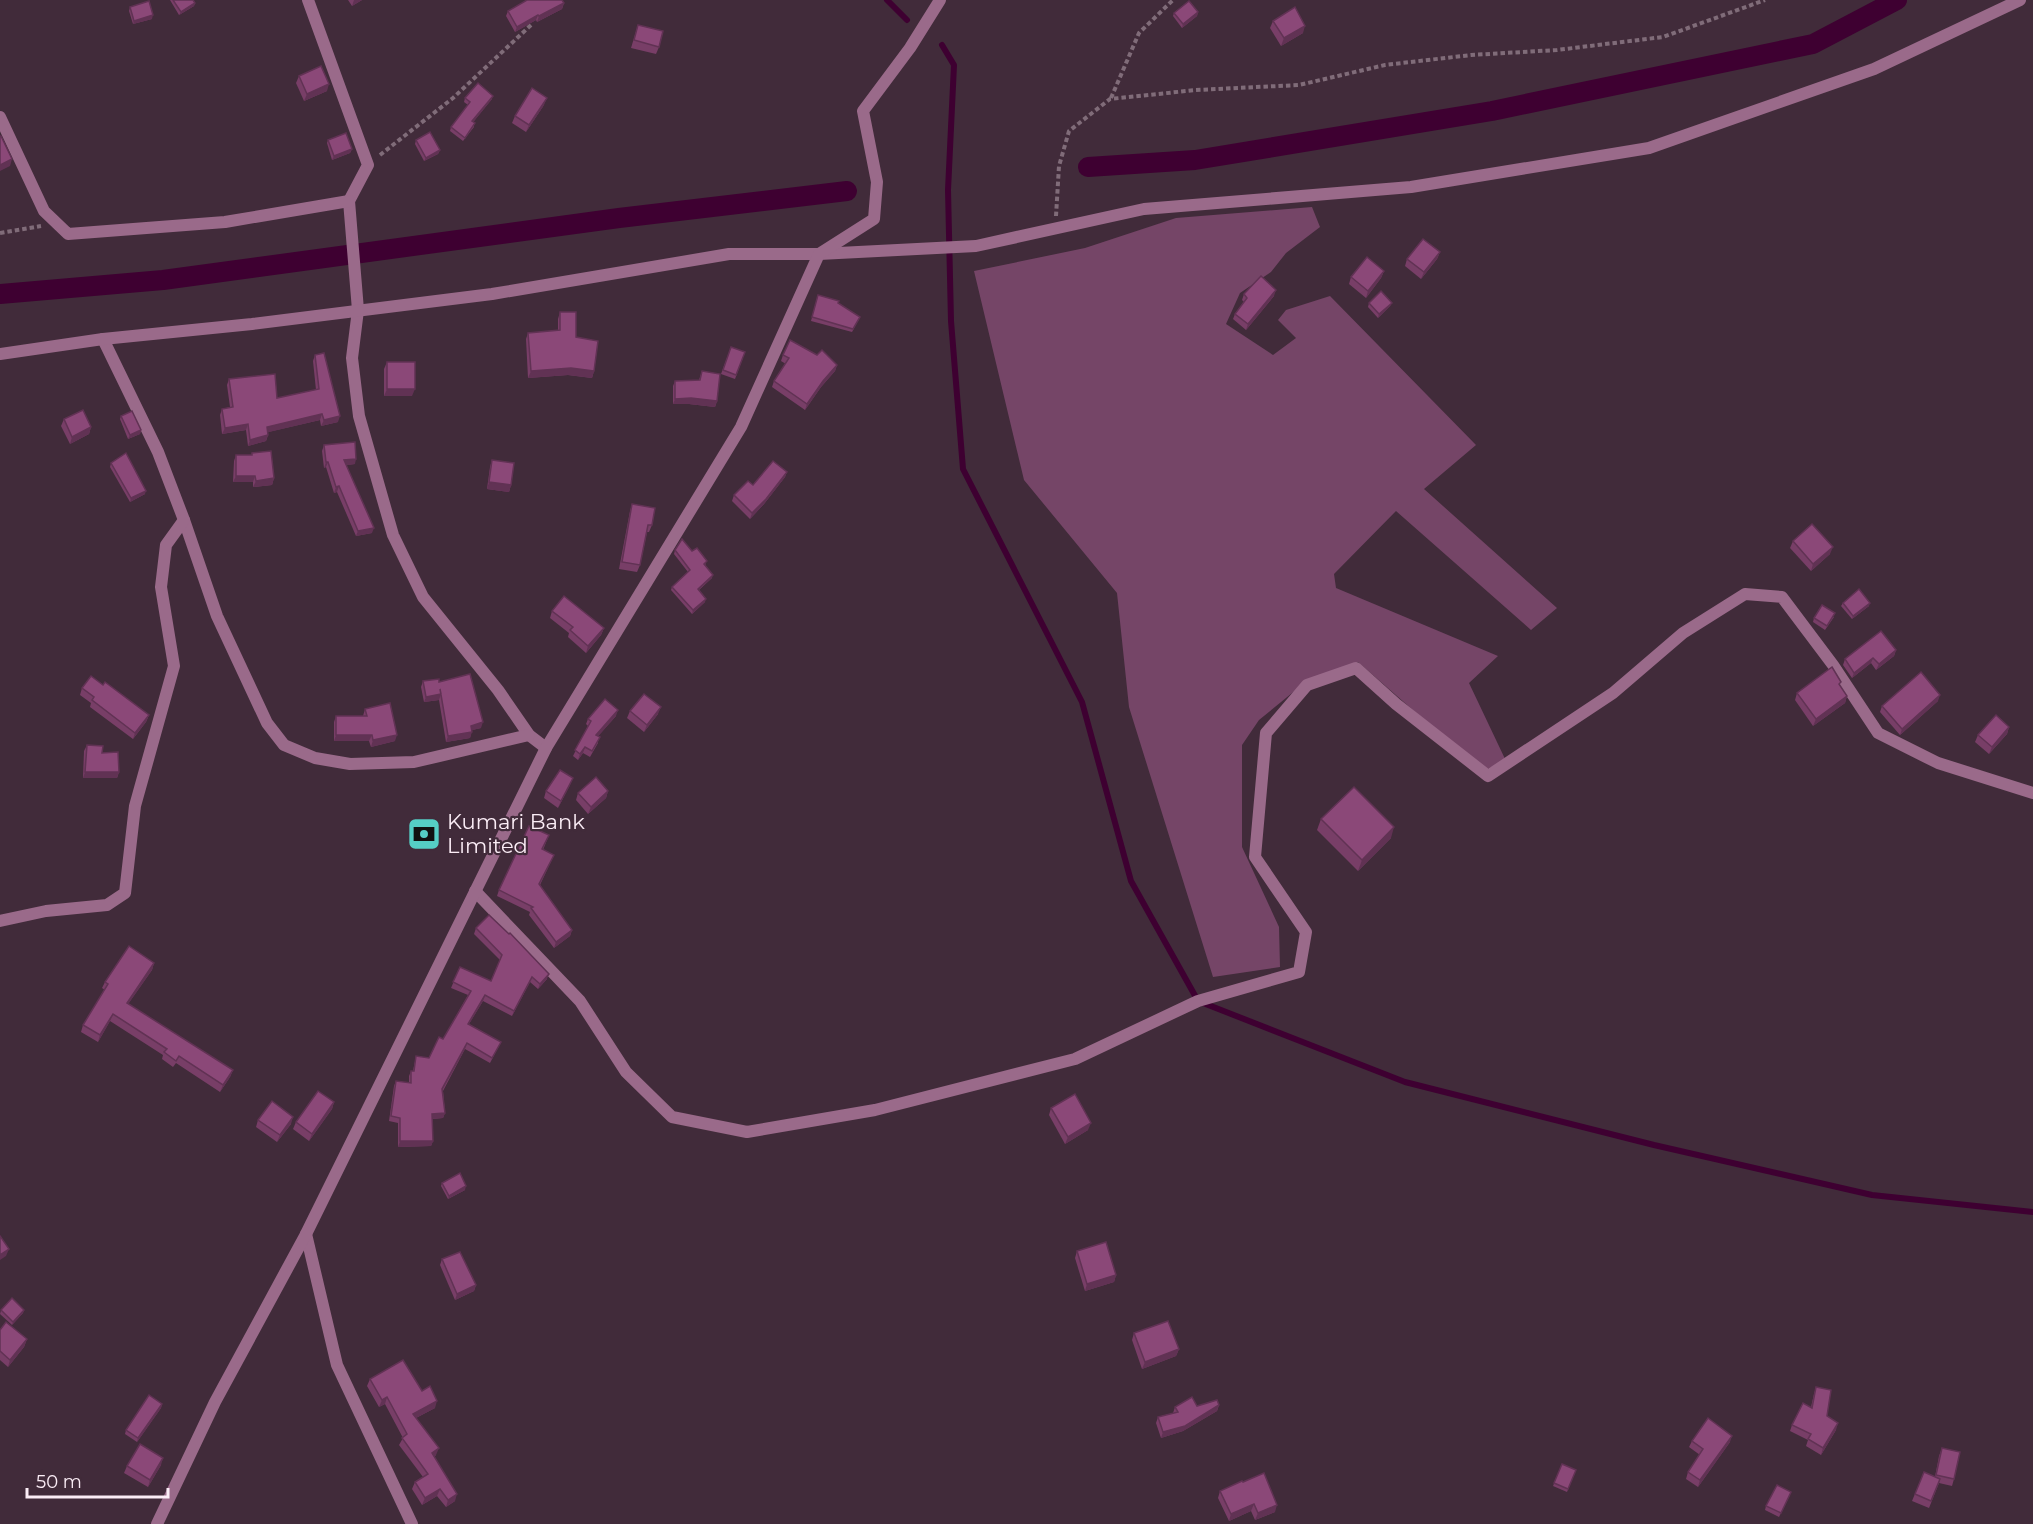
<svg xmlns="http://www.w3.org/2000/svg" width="2033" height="1524" viewBox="0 0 2033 1524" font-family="Montserrat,sans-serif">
<rect width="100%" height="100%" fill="#412b3a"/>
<path fill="#754567" d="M1312,207L1320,227L1286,253L1271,272L1240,293L1226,324L1273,355L1296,338L1278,320L1286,310L1330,296L1476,445L1424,489L1557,608L1531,630L1396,511L1334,574L1336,588L1498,656L1469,683L1506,761L1487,769L1429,724L1358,662L1308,680L1259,720L1242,745V847L1279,927L1280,967L1213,977L1129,707L1117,593L1024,480L974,271L1085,248L1176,218Z"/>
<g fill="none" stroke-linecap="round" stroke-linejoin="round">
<g stroke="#3e0031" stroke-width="6">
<path d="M887,0L907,20"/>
<path d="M942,45L954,65L948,190L951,321L963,469L1082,702L1131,881L1198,1001L1405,1082L1654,1145L1872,1195L2033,1212"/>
</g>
<g stroke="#3e0031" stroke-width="20">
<path d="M1088,167L1195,160L1492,111L1813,44L1897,0"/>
<path d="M0,294L163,280L619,218L847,191"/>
</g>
<g stroke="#806c79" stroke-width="4" stroke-dasharray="4.5 3" stroke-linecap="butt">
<path d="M1111,98L1139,33L1173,0"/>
<path d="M380,155L453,98L531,25"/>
<path d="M1056,216L1059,166L1069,131L1110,99L1196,90L1299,85L1385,65L1471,55L1557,50L1663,37L1765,0"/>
<path d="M0,233L41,226"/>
</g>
<g stroke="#9a6a8a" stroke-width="12">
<path d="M308,0L368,165L349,201L358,310L352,358L359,416L393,535L423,597L498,690L529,735L546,748"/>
<path d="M0,117L44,211L68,234L225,222L349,201"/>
<path d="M103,339L158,452L184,520L217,616L267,723L284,745L315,758L350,764L414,762L529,735"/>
<path d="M0,354L103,339L252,324L492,294L729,254H819L976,246L1144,209L1411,187L1649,148L1874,69L2020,0"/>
<path d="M475,891L580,1001L626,1072L672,1117L747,1132L875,1110L1075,1059L1198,1001L1299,972L1306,932L1255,857L1266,733L1307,685L1356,668L1396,704L1488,776L1613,693L1683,633L1745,594L1782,597L1833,665L1878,733L1938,763L2033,793"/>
<path d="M0,921L46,911L107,905L125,893L135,806L174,666L161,587L166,545L184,520"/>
<path d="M306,1234L337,1365L412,1524"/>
<path d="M157,1524L215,1402L306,1234L546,748L741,427L819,254L874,219L877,182L863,111L910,48L940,0"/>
</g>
</g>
<g fill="#783e67">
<path d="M170,0H193L195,3L194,6L179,15Z"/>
<path d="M348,0H362L352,6Z"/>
<path d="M564,3L562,9L537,22L536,20L515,32L506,16L508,11Z"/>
<path d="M130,7L152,19L133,24L129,11Z"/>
<path d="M1198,12L1197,16L1182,28L1173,16L1174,13Z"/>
<path d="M1273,21L1303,33L1281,46L1270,28Z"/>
<path d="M638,25L659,47L656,54L631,48Z"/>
<path d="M299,76L327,91L304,101L296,83Z"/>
<path d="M465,98L492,99L473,122L474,127L463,141L450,131L451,127L468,105L464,102Z"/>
<path d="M544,105L526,132L512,123L515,116Z"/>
<path d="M328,140L352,149L350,153L332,160L327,143Z"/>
<path d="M416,140L440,150L438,154L424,161L415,144Z"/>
<path d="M1440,252L1437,259L1421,279L1405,266L1407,259Z"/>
<path d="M1384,271L1381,278L1366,298L1349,284L1351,277Z"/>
<path d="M1244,294L1274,296L1246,330L1233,319L1235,314L1244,302L1242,300Z"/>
<path d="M818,295L838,303L860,317L852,332L811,321Z"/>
<path d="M1369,303H1392L1390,306L1378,318L1368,307Z"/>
<path d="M560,312L576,337L594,371L592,378L568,375L528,378L526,339L528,333L558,331V319Z"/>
<path d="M731,347L745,352L735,379L721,374Z"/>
<path d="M315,355L338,422L321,426L320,420L268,432V435L266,441L248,446L246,430L222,434L220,415L222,409L230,407L227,385L229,379L277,398L316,390L313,361Z"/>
<path d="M783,355H817L837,365L835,371L821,387L805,410L772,387L774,381L786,364L781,361Z"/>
<path d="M387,362L412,396H384V369Z"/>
<path d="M702,371L717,401L715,407L689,404H673V386L675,381L699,380Z"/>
<path d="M121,416L141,430L140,434L128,439L120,419Z"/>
<path d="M64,419L91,427L89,434L70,444L61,426Z"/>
<path d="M324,445L355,464L346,465L372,533L356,536L337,492L334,493L326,467L324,468L322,451Z"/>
<path d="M252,453L274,478L272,485L253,487V482H233L234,461L236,455H251Z"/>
<path d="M492,460L511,485L509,492L487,489L490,467Z"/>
<path d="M111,463L145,494L130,502L110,467Z"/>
<path d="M787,472L785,477L764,504L750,519L732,501L734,495Z"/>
<path d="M632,504L652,525L649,532H647L640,565L637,572L619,569L630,511Z"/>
<path d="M1793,541L1830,554L1811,571L1790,548Z"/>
<path d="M675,550L692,551L706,564L705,565L712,578L699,590L705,602L692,614L671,590L672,587L688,572L674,554Z"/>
<path d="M1843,603L1869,606L1852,619L1841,606Z"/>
<path d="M552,611L604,628L601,635L586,653L568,637L569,633L550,618Z"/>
<path d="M1834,617L1825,630L1813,622L1814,618Z"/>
<path d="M1896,650L1894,656L1876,670L1871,663L1852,678L1843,665L1845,659Z"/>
<path d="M423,681L439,682L481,728L472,730L470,738L446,742L439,700L424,702L421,687Z"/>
<path d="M103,685L149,715L146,722L133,739L90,707L91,703L80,695L82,688Z"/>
<path d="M1840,686L1847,696L1845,703L1813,726L1795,700L1797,693Z"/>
<path d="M1938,701L1900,735L1880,712L1882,706Z"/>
<path d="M365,709L395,741L371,747L369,741H334V722L336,716H363Z"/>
<path d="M630,711L658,714L644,732L627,718Z"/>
<path d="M616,716L598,736V743L590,757L583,753L578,760L573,756L588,726L586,724L588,719Z"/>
<path d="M2009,727L2007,734L1989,754L1975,742L1978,735Z"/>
<path d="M87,745L102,753L119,772L117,778H83L84,751Z"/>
<path d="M570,785L558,808L544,798L546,791Z"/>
<path d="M608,791L606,798L588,814L576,800L578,793Z"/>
<path d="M1321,819L1391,838L1358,871L1317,830Z"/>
<path d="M549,835L543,850L554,855L540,885L572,930L570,936L554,948L529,915L530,912L497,896L499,890Z"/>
<path d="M476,928L547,979L538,989L530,982L512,1016L483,1001L469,1024L501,1042L490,1063L465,1049L443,1091L445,1113L443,1118L432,1119L433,1141L431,1146L398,1147V1123L389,1121L394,1086L396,1081L409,1083V1076L411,1071H413L416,1056L429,1058L443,1039L468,995L451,988L460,967L491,981L500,960L474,934Z"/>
<path d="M154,963L152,970L128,1004L233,1070L230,1077L220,1092L176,1063L173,1067L162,1059L163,1055L110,1021L98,1042L81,1032L83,1025L105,990L102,988L105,982Z"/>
<path d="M334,1102L332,1109L309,1141L293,1129L296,1122Z"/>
<path d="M1051,1108L1088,1130L1065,1144L1049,1115Z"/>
<path d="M258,1120L291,1124L277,1142L256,1127Z"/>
<path d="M442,1183L465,1190L448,1199L441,1186Z"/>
<path d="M1077,1251L1116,1275L1114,1282L1085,1291L1075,1258Z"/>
<path d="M442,1259L476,1285L474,1291L455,1300L440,1265Z"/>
<path d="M1,1310H24L23,1313L12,1325L0,1314Z"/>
<path d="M0,1330L27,1339L24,1347L8,1367L0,1360Z"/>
<path d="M1134,1333L1179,1349L1176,1356L1142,1369L1132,1340Z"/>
<path d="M370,1379L422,1391L435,1408L416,1418L436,1455L434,1457L455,1501L446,1507L437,1496L422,1505L412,1489L415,1482L423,1477L399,1445L403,1438L385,1404L379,1407L367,1386Z"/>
<path d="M1816,1387L1827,1416L1836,1430L1821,1455L1806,1446L1808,1440L1790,1431L1792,1425L1811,1407L1814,1394Z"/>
<path d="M162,1404L161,1408L137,1442L125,1434L126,1430Z"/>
<path d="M1219,1405L1217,1411L1183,1431L1161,1438L1156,1423L1158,1417L1173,1413L1175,1407Z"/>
<path d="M1692,1441L1730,1442L1698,1487L1686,1479L1688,1472L1700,1455L1689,1447Z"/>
<path d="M1942,1448L1954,1479L1952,1486L1939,1483L1929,1508L1912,1501L1924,1472L1935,1477L1939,1456Z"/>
<path d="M1562,1464L1576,1470L1567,1492L1553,1486Z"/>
<path d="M161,1465L148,1487L124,1473L127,1466Z"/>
<path d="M1220,1491L1275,1512L1255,1520L1251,1511L1229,1521L1218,1498Z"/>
<path d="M1790,1495L1779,1517L1765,1510L1766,1506Z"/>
</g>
<g fill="#613254">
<path d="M354,0H362L352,6Z"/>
<path d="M195,3L194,6L179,15L181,12Z"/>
<path d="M564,3L562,9L537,22L539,16Z"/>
<path d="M1198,12L1197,16L1182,28L1183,24Z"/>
<path d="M153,15L152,19L133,24L134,21Z"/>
<path d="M538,15L536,20L515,32L517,27Z"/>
<path d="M1305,26L1303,33L1281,46L1284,38Z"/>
<path d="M329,84L327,91L304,101L307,94Z"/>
<path d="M493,96L492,99L471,125L472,121Z"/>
<path d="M547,98L544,105L526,132L529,125Z"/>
<path d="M352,149L350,153L332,160L334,156Z"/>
<path d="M440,150L438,154L424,161L426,158Z"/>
<path d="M12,159L10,166L0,171V165Z"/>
<path d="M1440,252L1437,259L1421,279L1424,272Z"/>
<path d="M1384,271L1381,278L1366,298L1368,291Z"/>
<path d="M1276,290L1274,296L1246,330L1248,324Z"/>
<path d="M1392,303L1390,306L1378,318L1379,314Z"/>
<path d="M837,365L835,371L821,387L805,410L807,404L823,381Z"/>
<path d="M571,368L594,371L592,378L568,375L528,378L531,371Z"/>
<path d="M387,389H415L412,396H384Z"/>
<path d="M691,398L717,401L715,407L689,404H673L675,399Z"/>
<path d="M322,414L320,420L265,433L267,427Z"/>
<path d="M340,416L338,422L321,426L324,420Z"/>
<path d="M248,424L246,430L222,434L225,428Z"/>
<path d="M91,427L89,434L70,444L72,437Z"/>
<path d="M141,430L140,434L128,439L130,435Z"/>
<path d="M268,435L266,441L248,446L250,440Z"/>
<path d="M356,459L355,464L342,466L344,460Z"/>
<path d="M326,462H328L326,467L324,468Z"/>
<path d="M787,472L785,477L764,504L750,519L752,513Z"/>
<path d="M236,476H255L253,482H233Z"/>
<path d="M274,478L272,485L253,487L256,481Z"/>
<path d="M489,482L511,485L509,492L487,489Z"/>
<path d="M339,486L337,492L334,493L336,487Z"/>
<path d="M146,491L145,494L130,502L131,498Z"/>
<path d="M374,528L372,533L356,536L358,531Z"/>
<path d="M1833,547L1830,554L1811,571L1813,564Z"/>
<path d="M713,575L712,578L696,592L698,589Z"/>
<path d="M706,599L705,602L692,614L693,610Z"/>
<path d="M1870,603L1869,606L1852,619L1853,616Z"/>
<path d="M604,628L601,635L586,653L588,646Z"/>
<path d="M1896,650L1894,656L1876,670L1879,664Z"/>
<path d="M1873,658L1871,663L1852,678L1854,673Z"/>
<path d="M441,694L439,700L424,702L426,697Z"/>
<path d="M1940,695L1938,701L1900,735L1902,729Z"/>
<path d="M1847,696L1845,703L1813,726L1816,719Z"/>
<path d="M661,707L658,714L644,732L647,725Z"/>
<path d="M618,710L616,716L594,741L596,735Z"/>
<path d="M149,715L146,722L133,739L135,733Z"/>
<path d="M483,722L481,728L469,731L471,726Z"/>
<path d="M2009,727L2007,734L1989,754L1992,747Z"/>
<path d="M472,732L470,738L446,742L448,736Z"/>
<path d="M336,735H372L369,741H334Z"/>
<path d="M397,735L395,741L371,747L373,740Z"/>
<path d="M585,747L583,753L578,760L580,754Z"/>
<path d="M85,772H119L117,778H83Z"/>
<path d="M573,778L570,785L558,808L561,801Z"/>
<path d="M608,791L606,798L588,814L591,807Z"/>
<path d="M1394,827L1391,838L1358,871L1362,860Z"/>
<path d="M572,930L570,936L554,948L556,942Z"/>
<path d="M154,963L152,970L124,1010L127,1003Z"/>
<path d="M549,974L547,979L538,989L540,984Z"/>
<path d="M532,977L530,982L512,1016L514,1011Z"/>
<path d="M485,995L483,1001L466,1029L468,1024Z"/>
<path d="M113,1014L110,1021L98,1042L100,1035Z"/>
<path d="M467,1043L465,1049L440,1094L442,1089Z"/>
<path d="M233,1070L230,1077L220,1092L223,1085Z"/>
<path d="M334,1102L332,1109L309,1141L312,1134Z"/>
<path d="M445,1113L443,1118L430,1119L432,1114Z"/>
<path d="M293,1117L291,1124L277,1142L280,1135Z"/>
<path d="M1091,1123L1088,1130L1065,1144L1068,1137Z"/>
<path d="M400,1141H433L431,1146L398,1147Z"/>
<path d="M466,1186L465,1190L448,1199L449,1196Z"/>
<path d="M9,1249L6,1256L0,1260V1255Z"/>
<path d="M1116,1275L1114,1282L1085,1291L1087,1284Z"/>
<path d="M476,1285L474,1291L455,1300L457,1294Z"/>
<path d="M24,1310L23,1313L12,1325L13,1322Z"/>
<path d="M27,1339L24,1347L8,1367L10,1360Z"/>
<path d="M1179,1349L1176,1356L1142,1369L1145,1362Z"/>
<path d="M387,1397L385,1404L379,1407L382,1400Z"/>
<path d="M437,1401L435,1408L410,1421L413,1414Z"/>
<path d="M162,1404L161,1408L137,1442L138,1438Z"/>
<path d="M1219,1405L1217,1411L1183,1431L1161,1438L1163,1432Z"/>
<path d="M1838,1423L1836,1430L1821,1455L1823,1448Z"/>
<path d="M1732,1436L1730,1442L1698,1487L1700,1480Z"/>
<path d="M439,1448L436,1455L430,1460L432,1453Z"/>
<path d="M163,1458L161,1465L148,1487L150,1480Z"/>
<path d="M440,1489L437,1496L422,1505L425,1498Z"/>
<path d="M457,1494L455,1501L446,1507L448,1500Z"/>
<path d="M1254,1504L1251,1511L1229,1521L1231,1514Z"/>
<path d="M1277,1505L1275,1512L1255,1520L1258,1513Z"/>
</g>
<g fill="#8b4878" stroke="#613254" stroke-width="1.5">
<path d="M173,0H193L195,3L181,12Z"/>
<path d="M527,0H562L564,3L539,16L538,15L517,27L508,11Z"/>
<path d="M149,1L153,15L134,21L130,7Z"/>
<path d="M1189,1L1198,12L1183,24L1174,13Z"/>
<path d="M1295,7L1305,26L1284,38L1273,21Z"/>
<path d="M638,25L663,31L659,47L634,40Z"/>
<path d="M321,66L329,84L307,94L299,76Z"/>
<path d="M478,83L493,96L472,121L475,123L465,138L451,127L470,102L465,98Z"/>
<path d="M532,88L547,98L529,125L515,116Z"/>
<path d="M430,132L440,150L426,158L416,140Z"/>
<path d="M346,133L352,149L334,156L328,140Z"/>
<path d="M0,136H1L12,159L0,165Z"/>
<path d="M1423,239L1440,252L1424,272L1407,259Z"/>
<path d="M1367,257L1384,271L1368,291L1351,277Z"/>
<path d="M1261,276L1276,290L1248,324L1235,314L1247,298L1244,294Z"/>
<path d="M1381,291L1392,303L1379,314L1369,303Z"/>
<path d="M818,295L839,301L838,303L860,317L853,329L812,317Z"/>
<path d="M560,312H576V337L598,341L594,371L571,368L531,371L528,333L560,330Z"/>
<path d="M790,340L817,355L822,350L837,365L823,381L807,404L774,381L789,358L783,355Z"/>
<path d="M731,347L745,352L736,375L723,370Z"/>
<path d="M324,353L340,416L324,420L322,414L267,427L268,435L250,440L248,424L225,428L222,409L233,407L229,379L275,374L277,398L319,389L315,355Z"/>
<rect x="387" y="362" width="28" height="27"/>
<path d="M702,371L720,374L717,401L691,398L675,399V381L700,380Z"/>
<path d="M83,410L91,427L72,437L64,419Z"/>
<path d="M132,411L141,430L130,435L121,416Z"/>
<path d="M355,442L356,459L344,460L374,528L358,531L339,486L336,487L328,462H326L324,445Z"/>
<path d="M271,451L274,478L256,481L255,476H236V455H252V453Z"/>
<path d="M126,453L146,491L131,498L111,463Z"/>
<path d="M492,460L514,463L511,485L489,482Z"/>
<path d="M773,461L787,472L766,499L752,513L734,495L748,481L753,485Z"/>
<path d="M632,504L655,508L652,525H648L640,565L622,562Z"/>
<path d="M1812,524L1833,547L1813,564L1793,541Z"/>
<path d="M682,539L692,551L697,548L707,561L704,564L713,575L698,589L706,599L693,610L672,587L690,570L675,550Z"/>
<path d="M1859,589L1870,603L1853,616L1843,603Z"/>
<path d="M564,596L604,628L588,646L570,630L573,627L552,611Z"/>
<path d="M1822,605L1835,613L1827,626L1814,618Z"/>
<path d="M1881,631L1896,650L1879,664L1873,658L1854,673L1845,659Z"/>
<path d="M1832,667L1841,682L1839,684L1847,696L1816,719L1797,693Z"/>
<path d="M1921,672L1940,695L1902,729L1882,706Z"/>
<path d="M470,674L483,722L471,726L472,732L448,736L440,689L441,694L426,697L423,681L439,679V682Z"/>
<path d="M91,676L103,685L105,682L149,715L135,733L92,700L94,697L82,688Z"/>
<path d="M644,694L661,707L647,725L630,711Z"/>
<path d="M605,699L618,710L596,735L600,737L592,751L585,747L580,754L575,750L591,721L588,719Z"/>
<path d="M390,703L397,735L373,740L372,735H336V716H367L365,709Z"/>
<path d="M1996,715L2009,727L1992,747L1978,735Z"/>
<path d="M87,745L103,746L102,753L118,752L119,772H85Z"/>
<path d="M560,770L573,778L561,801L546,791Z"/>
<path d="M596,777L608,791L591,807L578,793Z"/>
<path d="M1354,787L1394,827L1362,860L1321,819Z"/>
<path d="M529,826L549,835L542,849L554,855L539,884L572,930L556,942L531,908L533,907L499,890Z"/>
<path d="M489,915L509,934L510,933L549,974L540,984L532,977L514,1011L485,995L468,1024L501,1042L492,1058L467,1043L442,1089L445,1113L432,1114L433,1141H400V1118L391,1116L396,1081L411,1083V1071H414L416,1056L429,1058L439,1037L443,1039L471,991L453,982L460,967L491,981L502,955L476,928Z"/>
<path d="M129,946L154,963L127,1003L233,1070L223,1085L179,1056L176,1061L164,1052L167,1049L113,1014L100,1035L83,1025L108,984L105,982Z"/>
<path d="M318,1091L334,1102L312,1134L296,1122Z"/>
<path d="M1075,1094L1091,1123L1068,1137L1051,1108Z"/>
<path d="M272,1101L293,1117L280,1135L258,1120Z"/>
<path d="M460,1173L466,1186L449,1196L442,1183Z"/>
<path d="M0,1236L9,1249L0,1255Z"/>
<path d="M1106,1242L1116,1275L1087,1284L1077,1251Z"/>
<path d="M460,1252L476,1285L457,1294L442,1259Z"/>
<path d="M12,1298L24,1310L13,1322L1,1310Z"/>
<path d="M1168,1321L1179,1349L1145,1362L1134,1333Z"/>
<path d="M6,1322L27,1339L10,1360L0,1351V1330Z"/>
<path d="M403,1360L422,1391L430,1386L437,1401L413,1414L439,1448L432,1453L457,1494L448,1500L440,1489L425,1498L415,1482L428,1474L402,1438L407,1434L387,1397L382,1400L370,1379Z"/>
<path d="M1816,1387L1831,1390L1827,1416L1838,1423L1823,1448L1808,1439L1811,1434L1792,1425L1803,1403L1812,1408Z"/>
<path d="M149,1395L162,1404L138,1438L126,1430Z"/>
<path d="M1192,1397L1197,1406L1217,1400L1219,1405L1185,1426L1163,1432L1158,1417L1178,1412L1175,1407Z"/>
<path d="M1708,1418L1732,1436L1700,1480L1688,1472L1703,1449L1692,1441Z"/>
<path d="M140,1444L163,1458L150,1480L127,1466Z"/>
<path d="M1942,1448L1960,1452L1954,1479L1936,1475Z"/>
<path d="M1562,1464L1576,1470L1568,1489L1554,1483Z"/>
<path d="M1924,1472L1940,1479L1931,1501L1915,1494Z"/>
<path d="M1264,1473L1277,1505L1258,1513L1254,1504L1231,1514L1220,1491L1242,1481L1243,1482Z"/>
<path d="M1777,1485L1791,1492L1781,1513L1766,1506Z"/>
</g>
<defs>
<symbol id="bank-square" viewBox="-11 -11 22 22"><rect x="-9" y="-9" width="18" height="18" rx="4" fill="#55cec5" stroke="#412b3a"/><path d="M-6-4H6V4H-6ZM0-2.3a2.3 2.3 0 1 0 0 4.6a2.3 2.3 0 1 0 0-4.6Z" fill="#111"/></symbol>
</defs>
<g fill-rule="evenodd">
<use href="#bank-square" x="405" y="815" width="38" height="38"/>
</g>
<g text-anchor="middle" stroke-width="4.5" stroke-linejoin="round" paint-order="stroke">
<g font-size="21" fill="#fbedf6" stroke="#412b3a" text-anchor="start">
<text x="447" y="829">Kumari Bank<tspan x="447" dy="24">Limited</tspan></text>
</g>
</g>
<path d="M27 1488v9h141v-9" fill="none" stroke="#fbedf6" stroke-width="3"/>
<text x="36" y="1488" font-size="18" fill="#fbedf6" stroke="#412b3a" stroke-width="4.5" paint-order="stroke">50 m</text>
</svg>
